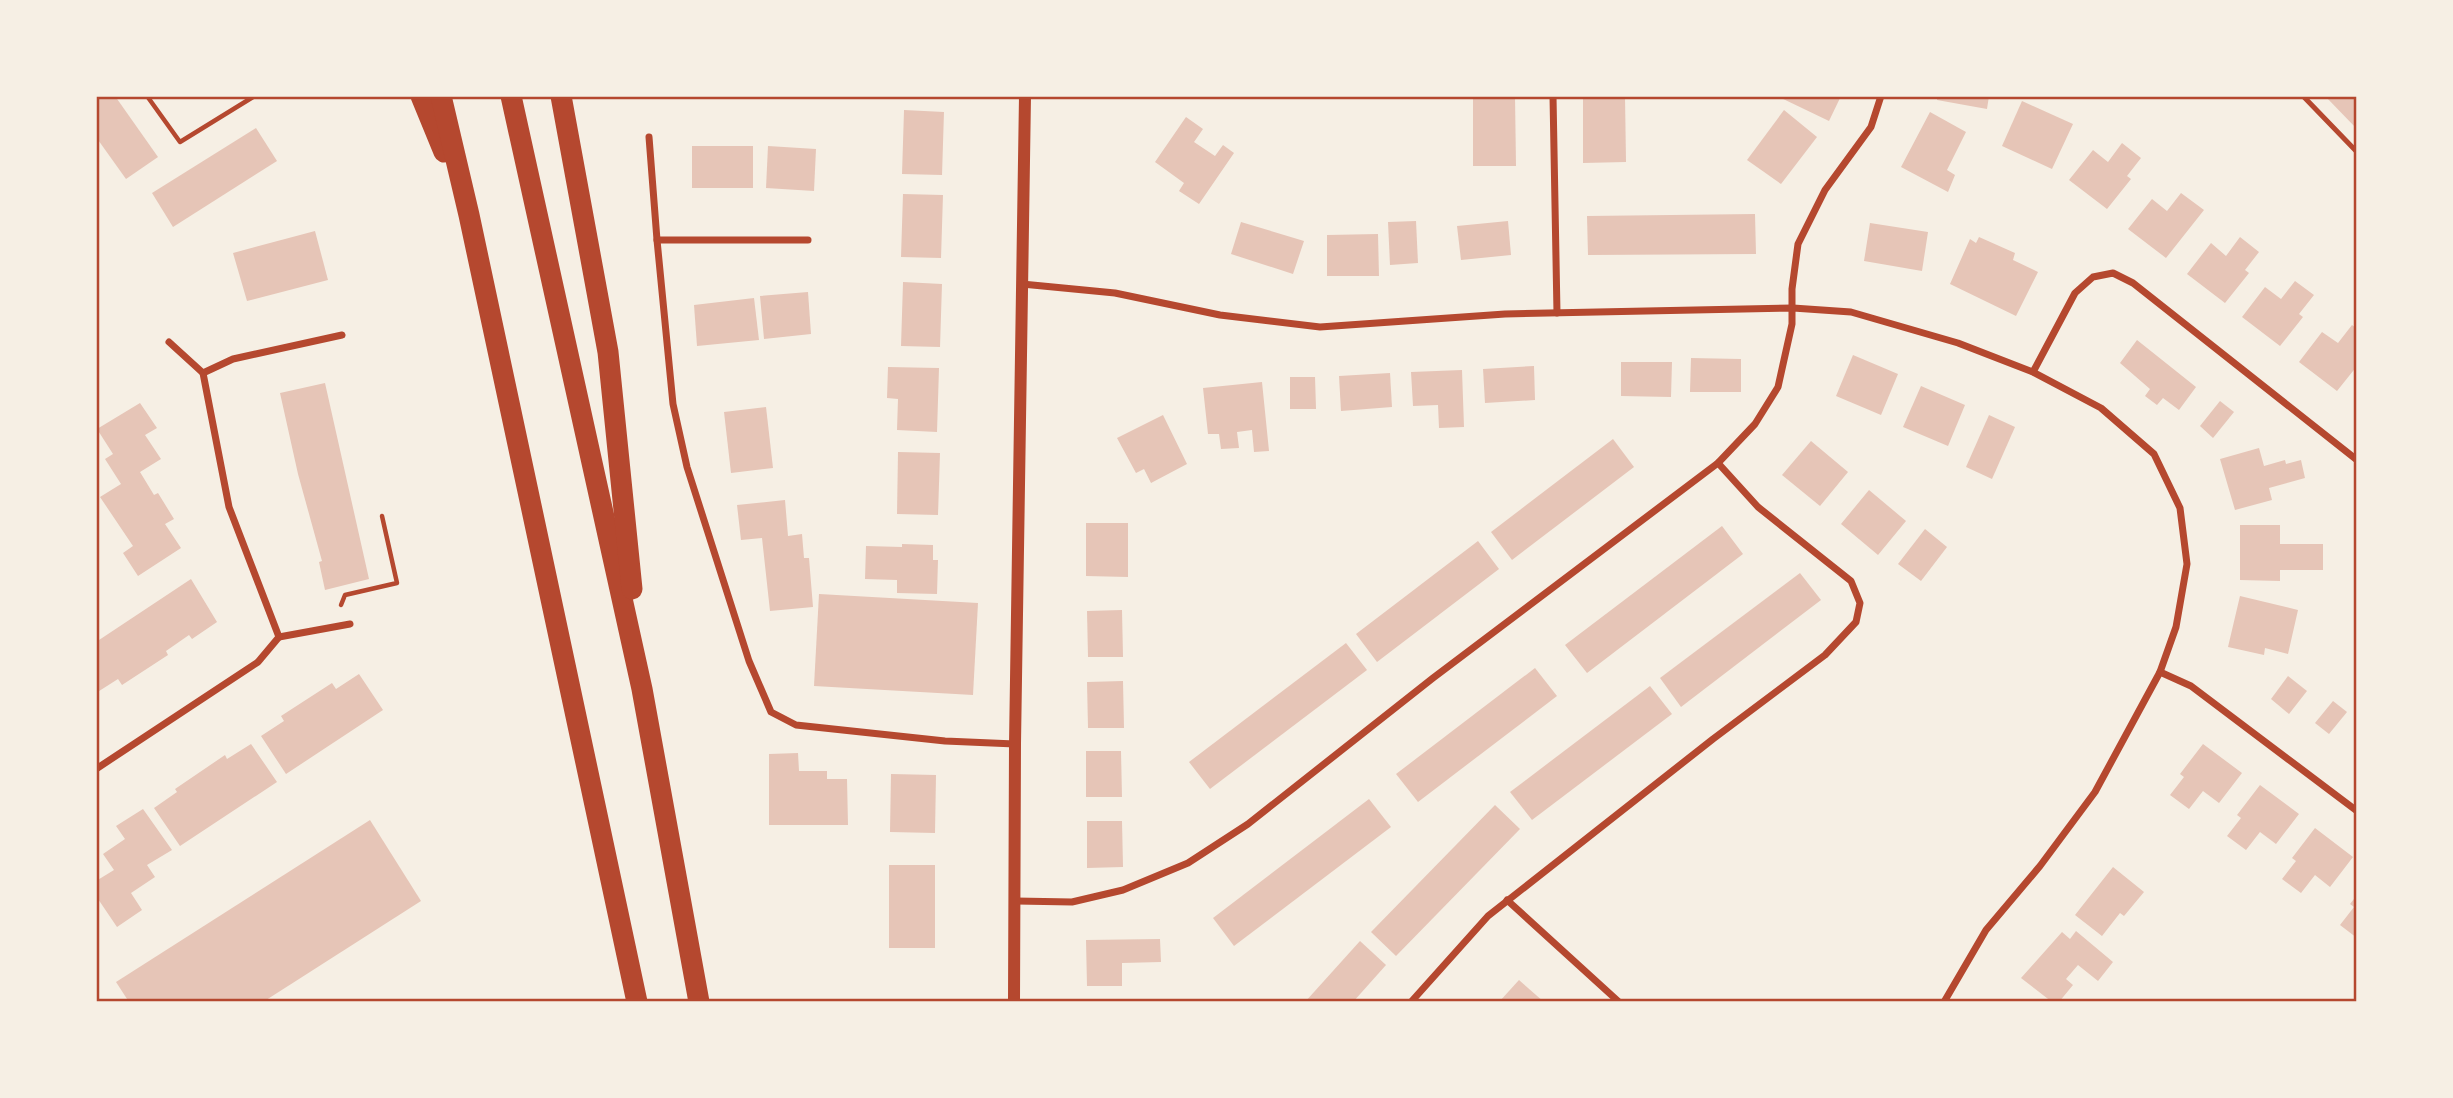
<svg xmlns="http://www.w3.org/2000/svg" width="2453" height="1098" viewBox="0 0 2453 1098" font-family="Lora,serif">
<rect width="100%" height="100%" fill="#f6efe4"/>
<g fill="#e6c5b7">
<path d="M96,96H115L158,157L126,179L96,137Z"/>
<path d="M1473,96H1515L1516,166H1473Z"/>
<path d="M1583,96H1625L1626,162L1583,163Z"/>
<path d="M1777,96H1841L1829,121Z"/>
<path d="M1937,96H1989L1987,109L1937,100Z"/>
<path d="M2325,96H2357V129Z"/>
<path d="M2022,101L2073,124L2052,169L2002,146Z"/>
<path d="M904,110L944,112L942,175L902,174Z"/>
<path d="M1784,110L1817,137L1781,184L1747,160Z"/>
<path d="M1930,112L1966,132L1947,170L1955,175L1948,192L1901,167Z"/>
<path d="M1186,117L1203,129L1194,142L1215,156L1223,145L1234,153L1199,204L1179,191L1184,183L1155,162Z"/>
<path d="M256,128L277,161L173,227L152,193Z"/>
<path d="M2122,143L2141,158L2127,176L2131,179L2107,209L2069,180L2093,150L2108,162Z"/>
<rect x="692" y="146" width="61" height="42"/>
<path d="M768,146L816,149L814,191L766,188Z"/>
<path d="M2181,193L2204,210L2166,258L2128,229L2152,199L2167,211Z"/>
<path d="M903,194L943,195L941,258L901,257Z"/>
<path d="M1755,214L1756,254L1588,255L1587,216Z"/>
<path d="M1416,221L1418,263L1390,265L1388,222Z"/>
<path d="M1508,221L1511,255L1461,260L1457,226Z"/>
<path d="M1241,222L1304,241L1293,274L1231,254Z"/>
<path d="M1870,223L1928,232L1922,271L1864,261Z"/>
<path d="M315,231L328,280L247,301L233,253Z"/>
<path d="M1378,234L1379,276H1327V235Z"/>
<path d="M1979,237L2015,253L2013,260L2038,272L2016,316L1950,284L1970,239L1976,243Z"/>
<path d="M2240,237L2259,252L2245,270L2249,273L2225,303L2187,274L2211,243L2226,256Z"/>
<path d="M2295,281L2314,295L2299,314L2303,317L2280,346L2242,317L2265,287L2281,299Z"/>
<path d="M903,282L942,284L940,347L901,346Z"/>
<path d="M808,292L811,334L764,339L760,296Z"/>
<path d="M754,298L759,340L697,346L694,305Z"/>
<path d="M2352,325L2357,329V366L2337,391L2299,362L2322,332L2338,343Z"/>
<path d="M2137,340L2196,387L2179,410L2163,398L2157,405L2145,396L2150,389L2120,363Z"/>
<path d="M1853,355L1898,374L1881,415L1836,396Z"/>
<path d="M1691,358L1741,359V392H1690Z"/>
<path d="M1621,362H1672L1671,397L1621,396Z"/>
<path d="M1534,366L1535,400L1485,403L1483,369Z"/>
<path d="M888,367L939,368L937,432L897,430L898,399L887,398Z"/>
<path d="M1462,370L1464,427L1439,428L1438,405L1413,406L1411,372Z"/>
<path d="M1390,373L1392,407L1341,411L1339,376Z"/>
<path d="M1290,377H1315L1316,409H1290Z"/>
<path d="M1262,382L1269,451L1254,452L1252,430L1237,432L1239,448L1221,449L1219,434H1208L1203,388Z"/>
<path d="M325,383L369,579L325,590L319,562L322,561L298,474L280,393Z"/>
<path d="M1921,386L1965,405L1948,446L1903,427Z"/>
<path d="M2220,401L2234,412L2213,438L2200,426Z"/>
<path d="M140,403L157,428L145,435L161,459L140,472L154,495L158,493L174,519L165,524L181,548L138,576L123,553L133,546L100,497L121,484L105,459L113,454L97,429Z"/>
<path d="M766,407L773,468L731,473L724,412Z"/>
<path d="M1163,415L1187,464L1151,483L1144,469L1136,473L1117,438Z"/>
<path d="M1989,415L2015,427L1992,479L1966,467Z"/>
<path d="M1613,439L1634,467L1512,560L1491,532Z"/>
<path d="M1811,441L1848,472L1820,506L1782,475Z"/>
<path d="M2259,448L2264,466L2285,460L2286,464L2301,460L2305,478L2269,488L2272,500L2235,510L2220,459Z"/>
<path d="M898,452L940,453L938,515L897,514Z"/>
<path d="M1869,490L1906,521L1878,555L1841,524Z"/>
<path d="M785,500L788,536L802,534L804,558H809L813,607L770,611L762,538L741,540L737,505Z"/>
<path d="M1086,523H1128V577L1086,576Z"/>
<path d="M2240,525H2280V544H2323V570H2280V581L2240,580Z"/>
<path d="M1722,526L1743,554L1587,673L1565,645Z"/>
<path d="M1925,529L1947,547L1921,581L1898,564Z"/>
<path d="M1478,541L1499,569L1377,662L1356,634Z"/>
<path d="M902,544L933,545V560H938L937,594L897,593V580L865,579L866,546L902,547Z"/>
<path d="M1800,573L1821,600L1681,707L1660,678Z"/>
<path d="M191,579L217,622L192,639L189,635L166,651L168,655L122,685L118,679L96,693V642Z"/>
<path d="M819,594L978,603L973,695L814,686Z"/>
<path d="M2240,596L2298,610L2288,654L2265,648L2264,655L2228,647Z"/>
<path d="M1122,610L1123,657H1088L1087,611Z"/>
<path d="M1346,643L1367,670L1210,789L1189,762Z"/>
<path d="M1535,668L1557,696L1418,802L1396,774Z"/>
<path d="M359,674L383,710L286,774L261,736L284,721L281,716L332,683L336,689Z"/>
<path d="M2288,676L2307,691L2289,714L2271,699Z"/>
<path d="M1123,681L1124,728H1088L1087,682Z"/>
<path d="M1650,686L1672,714L1532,820L1510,792Z"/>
<path d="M2333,701L2347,712L2329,734L2315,723Z"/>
<path d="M251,744L277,782L180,846L154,808L177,792L175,789L225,755L227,759Z"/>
<path d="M2203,744L2242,773L2219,803L2203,791L2189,809L2170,795L2184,777L2180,774Z"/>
<path d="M1086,751H1121L1122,797H1086Z"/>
<path d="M798,753L799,771H827V779H847L848,825H769V754Z"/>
<path d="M891,774L936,775L935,833L890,832Z"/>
<path d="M2260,785L2299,814L2276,844L2260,832L2246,850L2227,836L2241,818L2237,815Z"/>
<path d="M1369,799L1391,827L1234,946L1213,918Z"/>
<path d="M1495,805L1520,829L1396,956L1371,932Z"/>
<path d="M143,809L172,850L147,865L155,877L131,893L142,910L117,927L96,896V881L114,870L103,854L125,839L116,826Z"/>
<path d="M370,820L421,901L263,1002H129L116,982Z"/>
<path d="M1087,821H1122L1123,867L1087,868Z"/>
<path d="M2315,828L2353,857L2330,887L2315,875L2301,893L2282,879L2296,861L2292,858Z"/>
<rect x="889" y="865" width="46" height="83"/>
<path d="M2113,867L2144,892L2124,916L2120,913L2102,936L2075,915Z"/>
<path d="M2357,895V938L2340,925L2354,907L2350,904Z"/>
<path d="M2076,931L2113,962L2098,981L2078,965L2066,979L2073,985L2059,1002H2052L2021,978L2062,932L2070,939Z"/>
<path d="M1160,939L1161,962L1122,963V986H1087L1086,940Z"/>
<path d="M1360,941L1386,965L1353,1002H1305Z"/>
<path d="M1519,980L1544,1002H1499Z"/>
</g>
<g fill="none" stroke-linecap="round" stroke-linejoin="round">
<g stroke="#b5482f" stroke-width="4.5">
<path d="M147,96L180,142L253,97"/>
<path d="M341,605L345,595L397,583L382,516"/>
</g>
<path stroke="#b5482f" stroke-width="5" d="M2303,96L2357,152"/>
<g stroke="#b5482f" stroke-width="7">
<path d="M1553,96L1557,313"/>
<path d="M649,137L657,240L673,404L687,467L749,661L771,712L796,725L945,741L1015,744"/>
<path d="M657,240H808"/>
<path d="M1022,284L1115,293L1220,315L1320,327L1505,314L1793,308L1851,312L1958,343L2033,372L2101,408L2154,454L2180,508L2187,564L2176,627L2160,672L2095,792L2040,866L1986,930L1944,1002"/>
<path d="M169,342L203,373"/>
<path d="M2033,372L2075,293L2093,277L2113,273L2133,283L2357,460"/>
<path d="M279,637L350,624"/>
<path d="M2160,672L2191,686L2357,811"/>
<path d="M96,769L258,662L279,637L229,507L203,373L233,359L342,335"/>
<path d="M1507,900L1619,1002"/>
<path d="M1014,901L1072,902L1123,890L1188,863L1248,824L1433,678L1718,463L1755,424L1778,387L1792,324V289L1798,244L1825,190L1871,127L1881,96"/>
<path d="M1411,1002L1488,916L1713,739L1825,655L1856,622L1860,603L1851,581L1758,507L1718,463"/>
</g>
<path stroke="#b5482f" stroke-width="12" d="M1014,1002L1015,744L1025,96"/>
<g stroke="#b5482f" stroke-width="21">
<path d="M421,96L444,152"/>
<path d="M441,96L469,215L637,1002"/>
<path d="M511,96L642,689L699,1002"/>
<path d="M561,96L608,352L632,589"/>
</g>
</g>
<rect width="2453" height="1098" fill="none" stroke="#f6efe4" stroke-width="196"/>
<rect x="98" y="98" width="2257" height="902" fill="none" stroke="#b5482f" stroke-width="2.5"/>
</svg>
